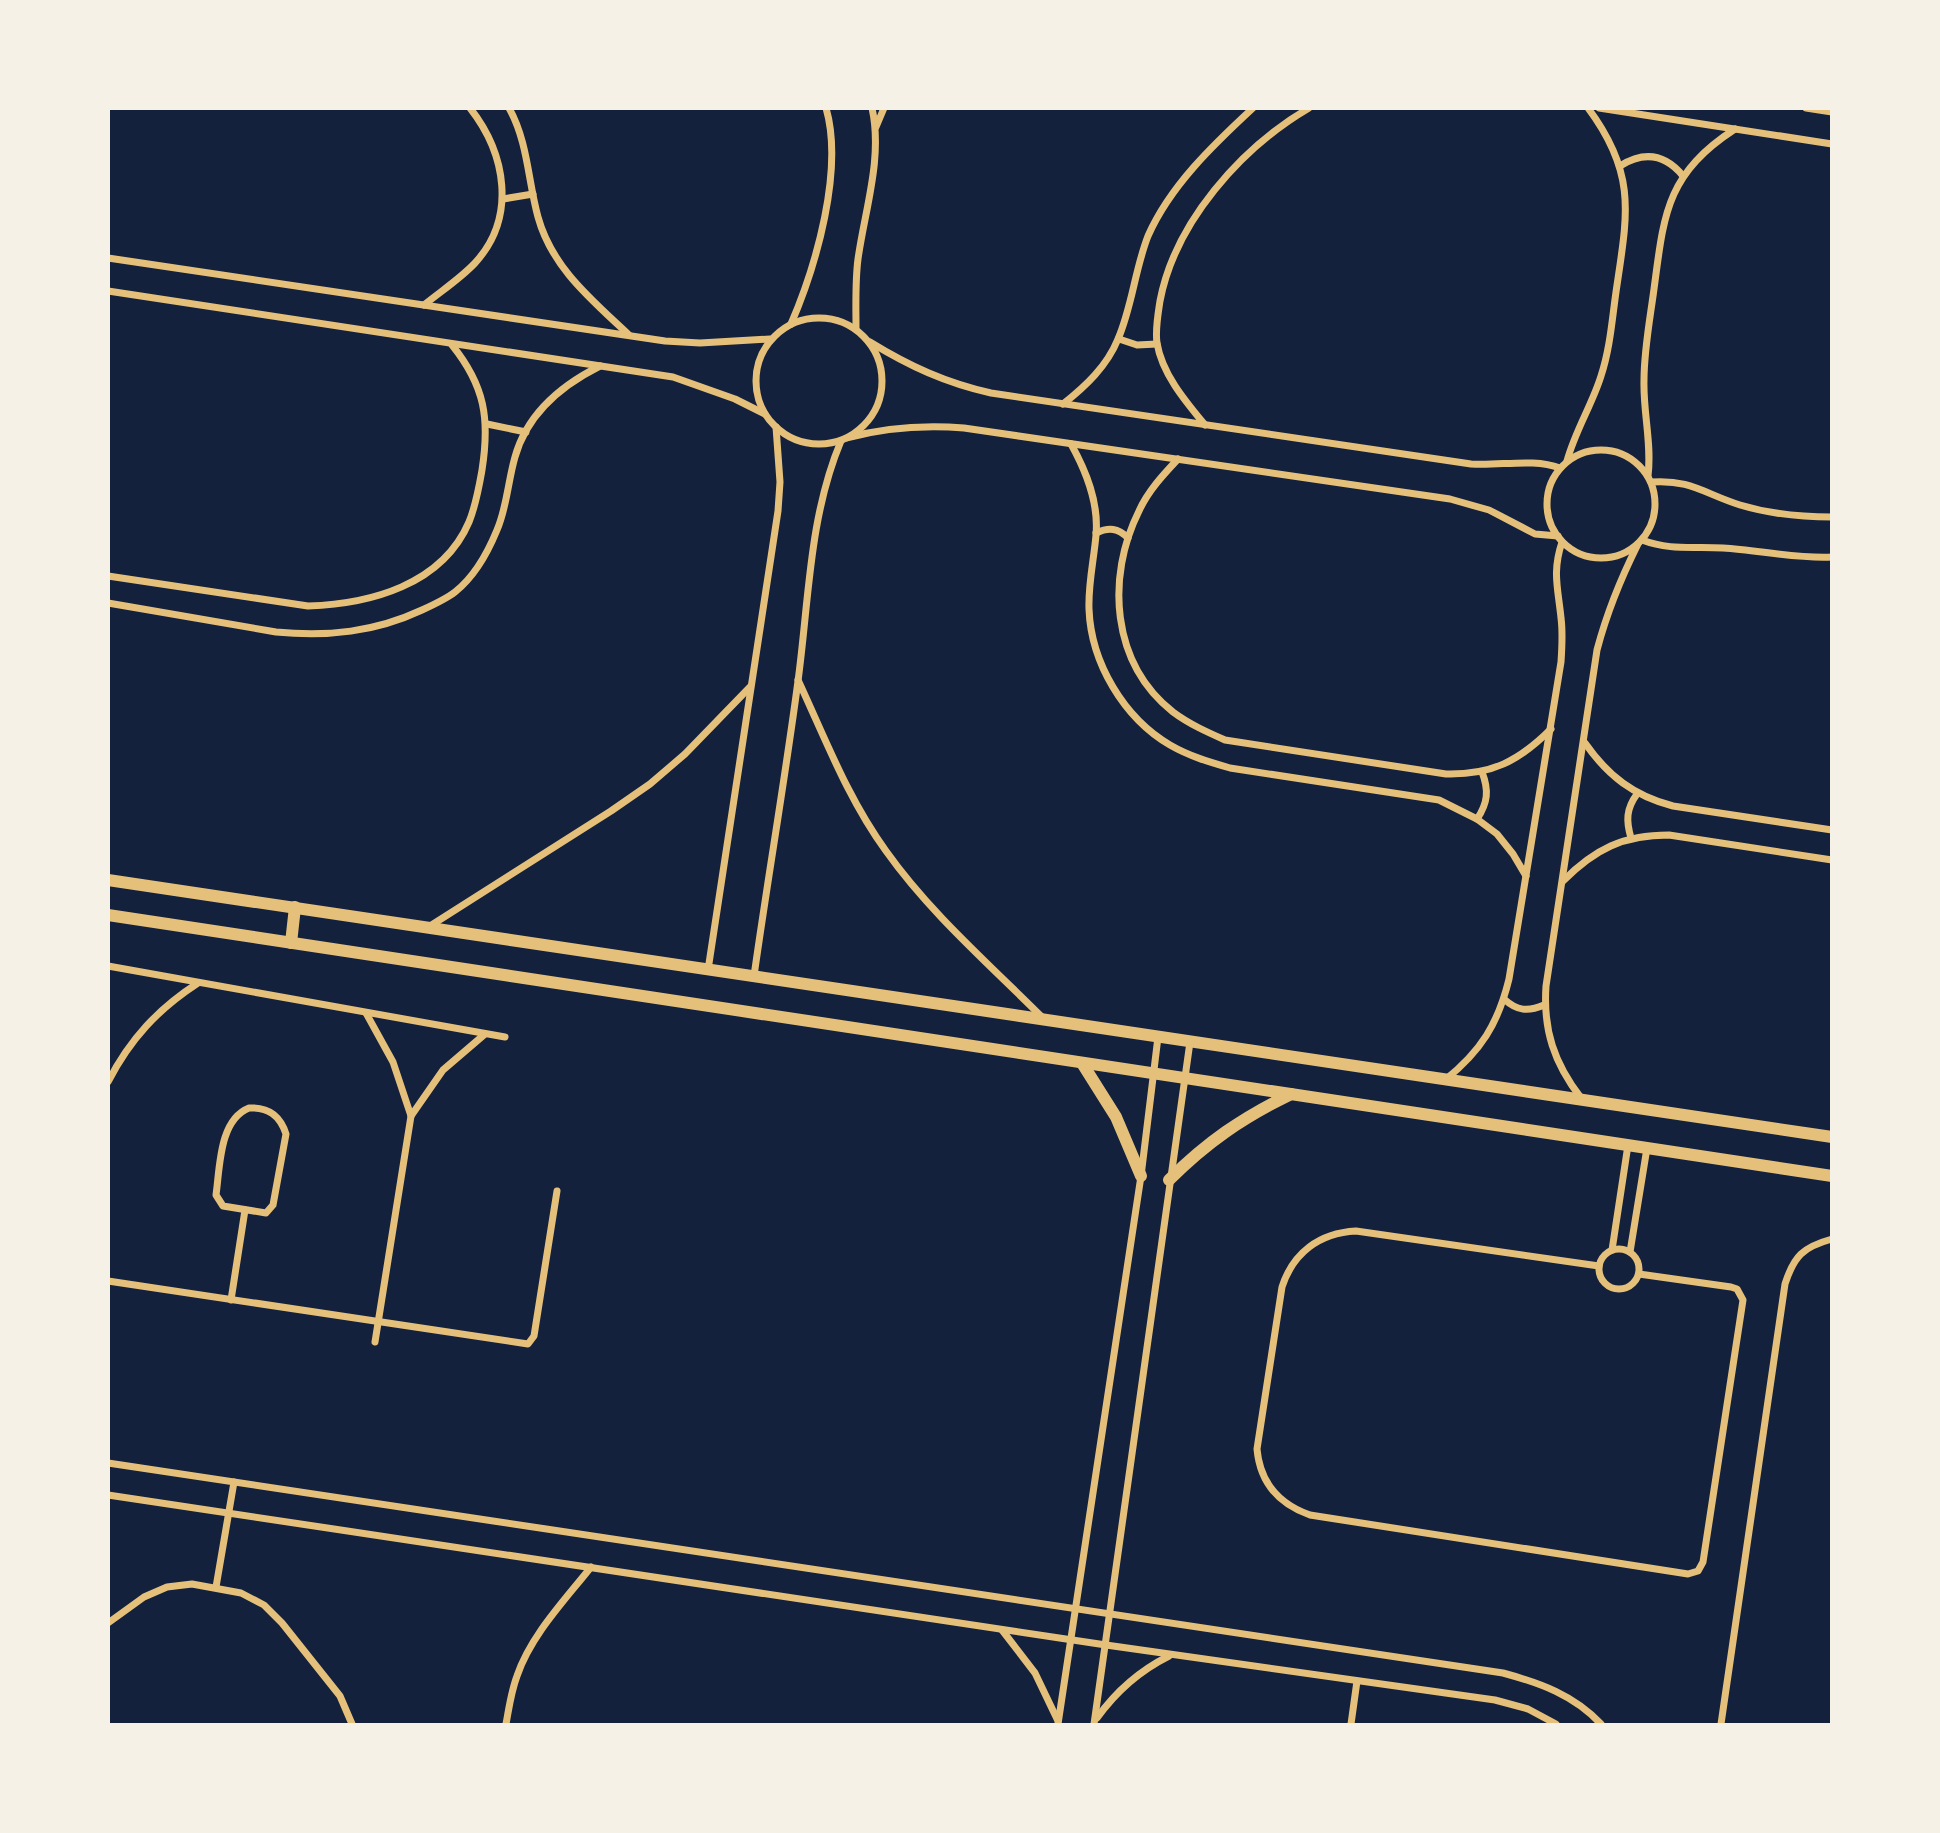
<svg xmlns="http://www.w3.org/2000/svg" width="1940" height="1833" viewBox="0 0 1940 1833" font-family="'Noto Sans',sans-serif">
<rect width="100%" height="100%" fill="#14213d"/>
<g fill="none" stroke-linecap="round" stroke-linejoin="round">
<g stroke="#e5c07b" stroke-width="7">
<path d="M509,108C528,142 528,181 538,217C552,268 592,300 629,335"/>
<path d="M1599,108L1832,144"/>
<path d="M1806,108L1832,112"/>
<path d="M876,127L884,108"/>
<path d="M1620,166C1644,151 1665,154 1683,176"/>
<path d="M503,199L533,194"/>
<path d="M108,258L665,341L700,343L770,339"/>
<path d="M108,291L673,377L735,399L765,414"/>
<path d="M424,305C441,291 460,279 475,263C517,217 506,154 470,108"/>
<circle cx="819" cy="381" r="63"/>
<path d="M791,324C816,266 844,170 826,108"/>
<path d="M856,329C856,305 855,282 858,259C865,209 883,158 872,108"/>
<path d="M1119,339L1137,345L1157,344"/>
<path d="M870,342C909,366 946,383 991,393L1471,464C1501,466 1533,458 1560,468"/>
<path d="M1063,404C1086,386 1107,366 1118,339C1132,307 1135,269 1148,236C1170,186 1213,145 1253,108"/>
<path d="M487,424L526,432"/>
<path d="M1205,425C1186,402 1162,374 1157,343C1155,330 1158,314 1160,301C1175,222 1241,148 1309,108"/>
<path d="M847,438C887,427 924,425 964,428L1450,499L1489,510L1535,534L1558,536"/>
<path d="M1071,444C1086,471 1099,502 1096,535C1094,559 1088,584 1089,609C1091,663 1124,718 1170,745C1189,756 1209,762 1230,768L1439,800L1477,819L1497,834L1513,854L1526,876"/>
<circle cx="1601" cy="504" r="54"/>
<path d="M1178,459C1163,475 1148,491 1139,511C1106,577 1111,663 1173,712C1189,724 1207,732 1225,740L1446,774C1492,775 1519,761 1551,729"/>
<path d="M1567,461C1575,431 1592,405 1601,376C1610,349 1612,320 1616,292C1627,216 1638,175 1588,108"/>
<path d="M1648,476C1652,443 1643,413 1644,380C1644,350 1650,319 1654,289C1664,214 1666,174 1735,129"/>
<path d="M1651,482C1690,479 1705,494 1740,505C1770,514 1800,517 1832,517"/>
<path d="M1096,533C1109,527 1118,528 1128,538"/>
<path d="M1642,540C1671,551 1693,546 1723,548C1758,550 1796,559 1832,557"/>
<path d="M108,576L308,606C370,604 442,585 469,522C476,505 479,487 482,470C490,419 485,386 452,345"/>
<path d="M108,603L276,632C328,637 375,632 422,610C433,605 446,599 455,592C474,577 488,552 497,530C507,507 508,481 515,457C527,414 562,385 600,366"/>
<path d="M798,680C825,738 848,799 886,851C930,913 989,964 1043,1018"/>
<path d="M1585,743C1608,776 1634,796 1673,806L1832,830"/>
<path d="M1477,819C1488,803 1489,790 1482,772"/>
<path d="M1631,838C1626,821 1626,809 1637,794"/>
<path d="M1563,881C1595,849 1623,835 1669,835L1832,860"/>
<path d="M430,926L611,811L650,784L685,754L750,687"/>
<path d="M108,966L505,1037"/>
<path d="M708,970L778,511L780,482L776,427"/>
<path d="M754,976C768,877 785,779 798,681C809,600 809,517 841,441"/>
<path d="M1504,999C1517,1011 1528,1012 1544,1005"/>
<path d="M366,1013L393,1062L411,1116"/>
<path d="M1445,1080C1481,1051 1498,1024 1509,979L1561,662C1562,647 1563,633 1561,618C1558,588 1552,572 1562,542"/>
<path d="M108,1082C130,1039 158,1009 198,983"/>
<path d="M1581,1098C1554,1063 1543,1030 1546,986L1597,650C1607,612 1621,578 1638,544"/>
<path d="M249,1108C268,1107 280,1115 286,1134L273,1205L266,1213L223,1206L216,1195C220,1167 219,1120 249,1108Z"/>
<circle cx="1619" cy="1269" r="20"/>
<path d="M1612,1250L1628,1145"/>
<path d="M1630,1252L1647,1148"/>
<path d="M1599,1266L1356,1231C1319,1233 1293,1253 1282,1287L1257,1449C1260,1483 1279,1504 1310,1515L1688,1574L1698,1571L1703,1562L1743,1300L1737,1289L1731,1287L1639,1274"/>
<path d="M108,1281L528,1344L534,1336L557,1191"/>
<path d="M231,1300L245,1210"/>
<path d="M375,1342L411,1116L443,1070L485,1034"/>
<path d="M108,1463L1503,1673C1540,1683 1574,1695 1601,1724"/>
<path d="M108,1495L1106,1645L1495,1700L1528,1709L1556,1724"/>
<path d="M216,1587L234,1482"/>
<path d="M108,1623L144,1597L167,1587L192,1584L241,1593L264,1605L282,1623L340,1696L352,1724"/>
<path d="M1002,1630L1035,1673L1058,1721"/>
<path d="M1097,1718C1117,1690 1139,1671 1169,1656"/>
<path d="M506,1724C509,1708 511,1692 517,1676C531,1635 565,1600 591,1567"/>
<path d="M1058,1724L1141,1176L1158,1037"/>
<path d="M1094,1724L1190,1042"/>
<path d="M1351,1724L1357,1681"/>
<path d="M1721,1724L1785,1284C1794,1256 1803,1247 1832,1239"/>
</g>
<g stroke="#e5c07b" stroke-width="12">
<path d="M108,880L1832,1137"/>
<path d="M108,915L1832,1176"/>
<path d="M291,943L295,907"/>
<path d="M1082,1063L1116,1117L1141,1176"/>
<path d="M1169,1180C1207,1142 1242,1118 1291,1094"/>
</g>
</g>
<rect width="1940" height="1833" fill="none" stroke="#f6f1e7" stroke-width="220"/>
</svg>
